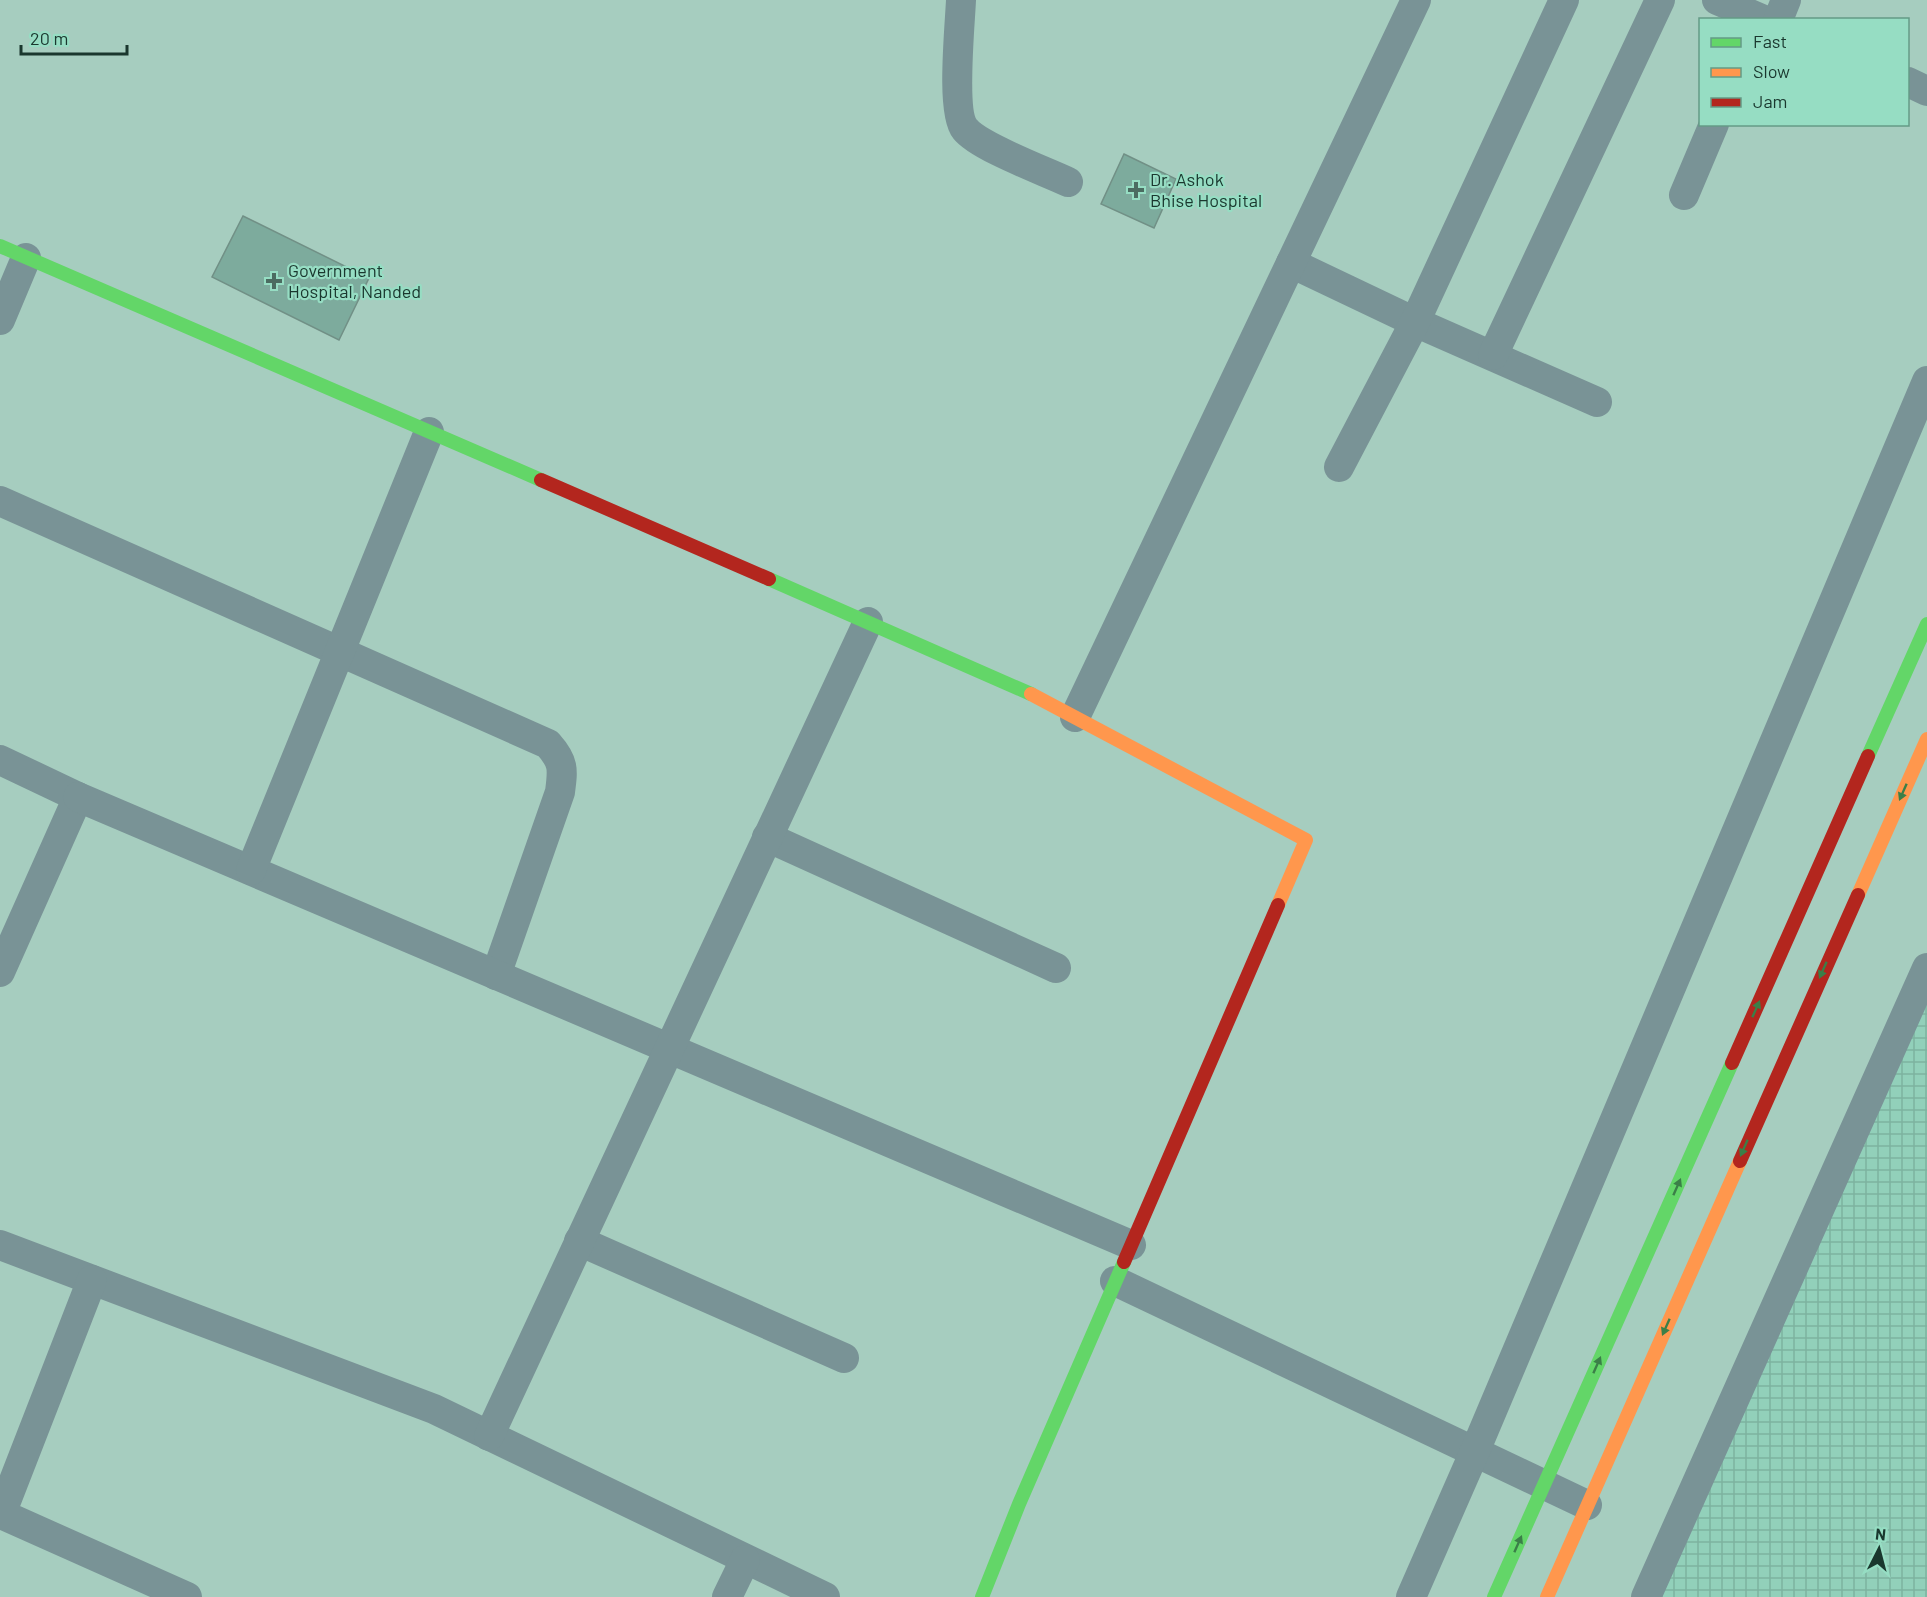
<svg xmlns="http://www.w3.org/2000/svg" width="1927" height="1597" viewBox="0 0 1927 1597" font-family="Barlow,sans-serif">
<defs>
<pattern id="industrial-grid" width="8" height="8" patternUnits="userSpaceOnUse" patternTransform="scale(1.5)"><rect width="8" height="8" fill="#92d0ba"/><path d="M0 4h8M4 0v8" fill="none" stroke="#7db3a0"/></pattern>
</defs>
<rect width="100%" height="100%" fill="#a6cdbf"/>
<path fill="url(#industrial-grid)" d="M1927,982V1597H1657Z"/>
<g fill="#7dab9d" stroke="#719086" stroke-width="1.5">
<path d="M1124,154L1176,179L1154,228L1101,204Z"/>
<path d="M243,216L369,278L339,340L212,277Z"/>
</g>
<g fill="none" stroke-linecap="round" stroke-linejoin="round">
<g stroke="#799396" stroke-width="30">
<path d="M961,0C960,25 951,112 965,129C979,147 1045,171 1068,182"/>
<path d="M1717,0L1764,20"/>
<path d="M1778,20L1786,0"/>
<path d="M1908,82L1927,91"/>
<path d="M1684,195L1714,124"/>
<path d="M1291,263L1415,322L1597,402"/>
<path d="M0,320L26,258"/>
<path d="M1493,355L1660,0"/>
<path d="M1339,467L1415,322L1564,0"/>
<path d="M0,501L548,744C564,762 563,769 560,792L496,975"/>
<path d="M1075,717L1416,0"/>
<path d="M0,760L78,797L0,972"/>
<path d="M78,797L1131,1245"/>
<path d="M767,837L1056,968"/>
<path d="M251,870L429,432"/>
<path d="M579,1241L844,1358"/>
<path d="M0,1245L434,1409L825,1597"/>
<path d="M92,1280L1,1514L187,1597"/>
<path d="M1115,1281L1587,1505"/>
<path d="M489,1436L868,622"/>
<path d="M727,1597L745,1560"/>
<path d="M1411,1597L1475,1451L1927,381"/>
<path d="M1646,1597L1927,968"/>
</g>
<g stroke="#63d668" stroke-width="14">
<path d="M0,246L541,480"/>
<path d="M769,579L1031,694"/>
<path d="M1868,756L1927,624"/>
<path d="M982,1597L1019,1504L1124,1262"/>
<path d="M1494,1597L1732,1063"/>
</g>
<g stroke="#ff974d" stroke-width="14">
<path d="M1031,694L1306,840L1278,905"/>
<path d="M1858,895L1927,739"/>
<path d="M1547,1597L1740,1161"/>
</g>
<g stroke="#b3261e" stroke-width="14">
<path d="M541,480L769,579"/>
<path d="M1732,1063L1868,756"/>
<path d="M1740,1161L1858,895"/>
<path d="M1124,1262L1278,905"/>
</g>
</g>
<defs><path id="oneway-solid" d="M-6-.8H1V-3.2L6.5 0L1 3.2V.8H-6Z" transform="scale(1.5)"/></defs>
<g fill="#3b7f48">
<use href="#oneway-solid" transform="translate(1903 792) rotate(114)"/>
<use href="#oneway-solid" transform="translate(1823 970) rotate(114)"/>
<use href="#oneway-solid" transform="translate(1756 1009) rotate(-66)"/>
<use href="#oneway-solid" transform="translate(1744 1148) rotate(114)"/>
<use href="#oneway-solid" transform="translate(1677 1187) rotate(-66)"/>
<use href="#oneway-solid" transform="translate(1666 1327) rotate(114)"/>
<use href="#oneway-solid" transform="translate(1597 1365) rotate(-66)"/>
<use href="#oneway-solid" transform="translate(1518 1544) rotate(-66)"/>
</g>
<g fill="#4b6c61" stroke="#96ddc3" stroke-width="2">
<path d="M1133 181h6v6h6v6h-6v6h-6v-6h-6v-6h6z"/>
<path d="M271 272h6v6h6v6h-6v6h-6v-6h-6v-6h6z"/>
</g>
<g text-anchor="middle" stroke-width="4.5" stroke-linejoin="round" paint-order="stroke">
<g font-size="18" fill="#1a372e" stroke="#96ddc3" text-anchor="start">
<text x="1150" y="186">Dr. Ashok<tspan x="1150" dy="21">Bhise Hospital</tspan></text>
<text x="288" y="277">Government<tspan x="288" dy="21">Hospital, Nanded</tspan></text>
</g>
</g>
<rect x="1699" y="18" width="210" height="108" fill="#96ddc3" stroke="#649b87" stroke-width="1.5"/>
<rect x="1711" y="38" width="30" height="9" fill="#63d668" stroke="#649b87" stroke-width="1.5"/>
<text x="1753" y="48" font-size="18" fill="#1a372e">Fast</text>
<rect x="1711" y="68" width="30" height="9" fill="#ff974d" stroke="#649b87" stroke-width="1.5"/>
<text x="1753" y="78" font-size="18" fill="#1a372e">Slow</text>
<rect x="1711" y="98" width="30" height="9" fill="#b3261e" stroke="#649b87" stroke-width="1.5"/>
<text x="1753" y="108" font-size="18" fill="#1a372e">Jam</text>
<g transform="translate(1879 1549) rotate(6)" stroke="#96ddc3" stroke-width="4.5" paint-order="stroke">
<path d="M0-4.5L10 22L0 15L-10 22Z" fill="#1a372e"/>
<text y="-9" font-size="16" font-weight="bold" text-anchor="middle" fill="#1a372e">N</text>
</g>
<path d="M21 45v9h106v-9" fill="none" stroke="#1a372e" stroke-width="3"/>
<text x="30" y="45" font-size="18" fill="#1a372e" stroke="#96ddc3" stroke-width="4.5" paint-order="stroke">20 m</text>
</svg>
